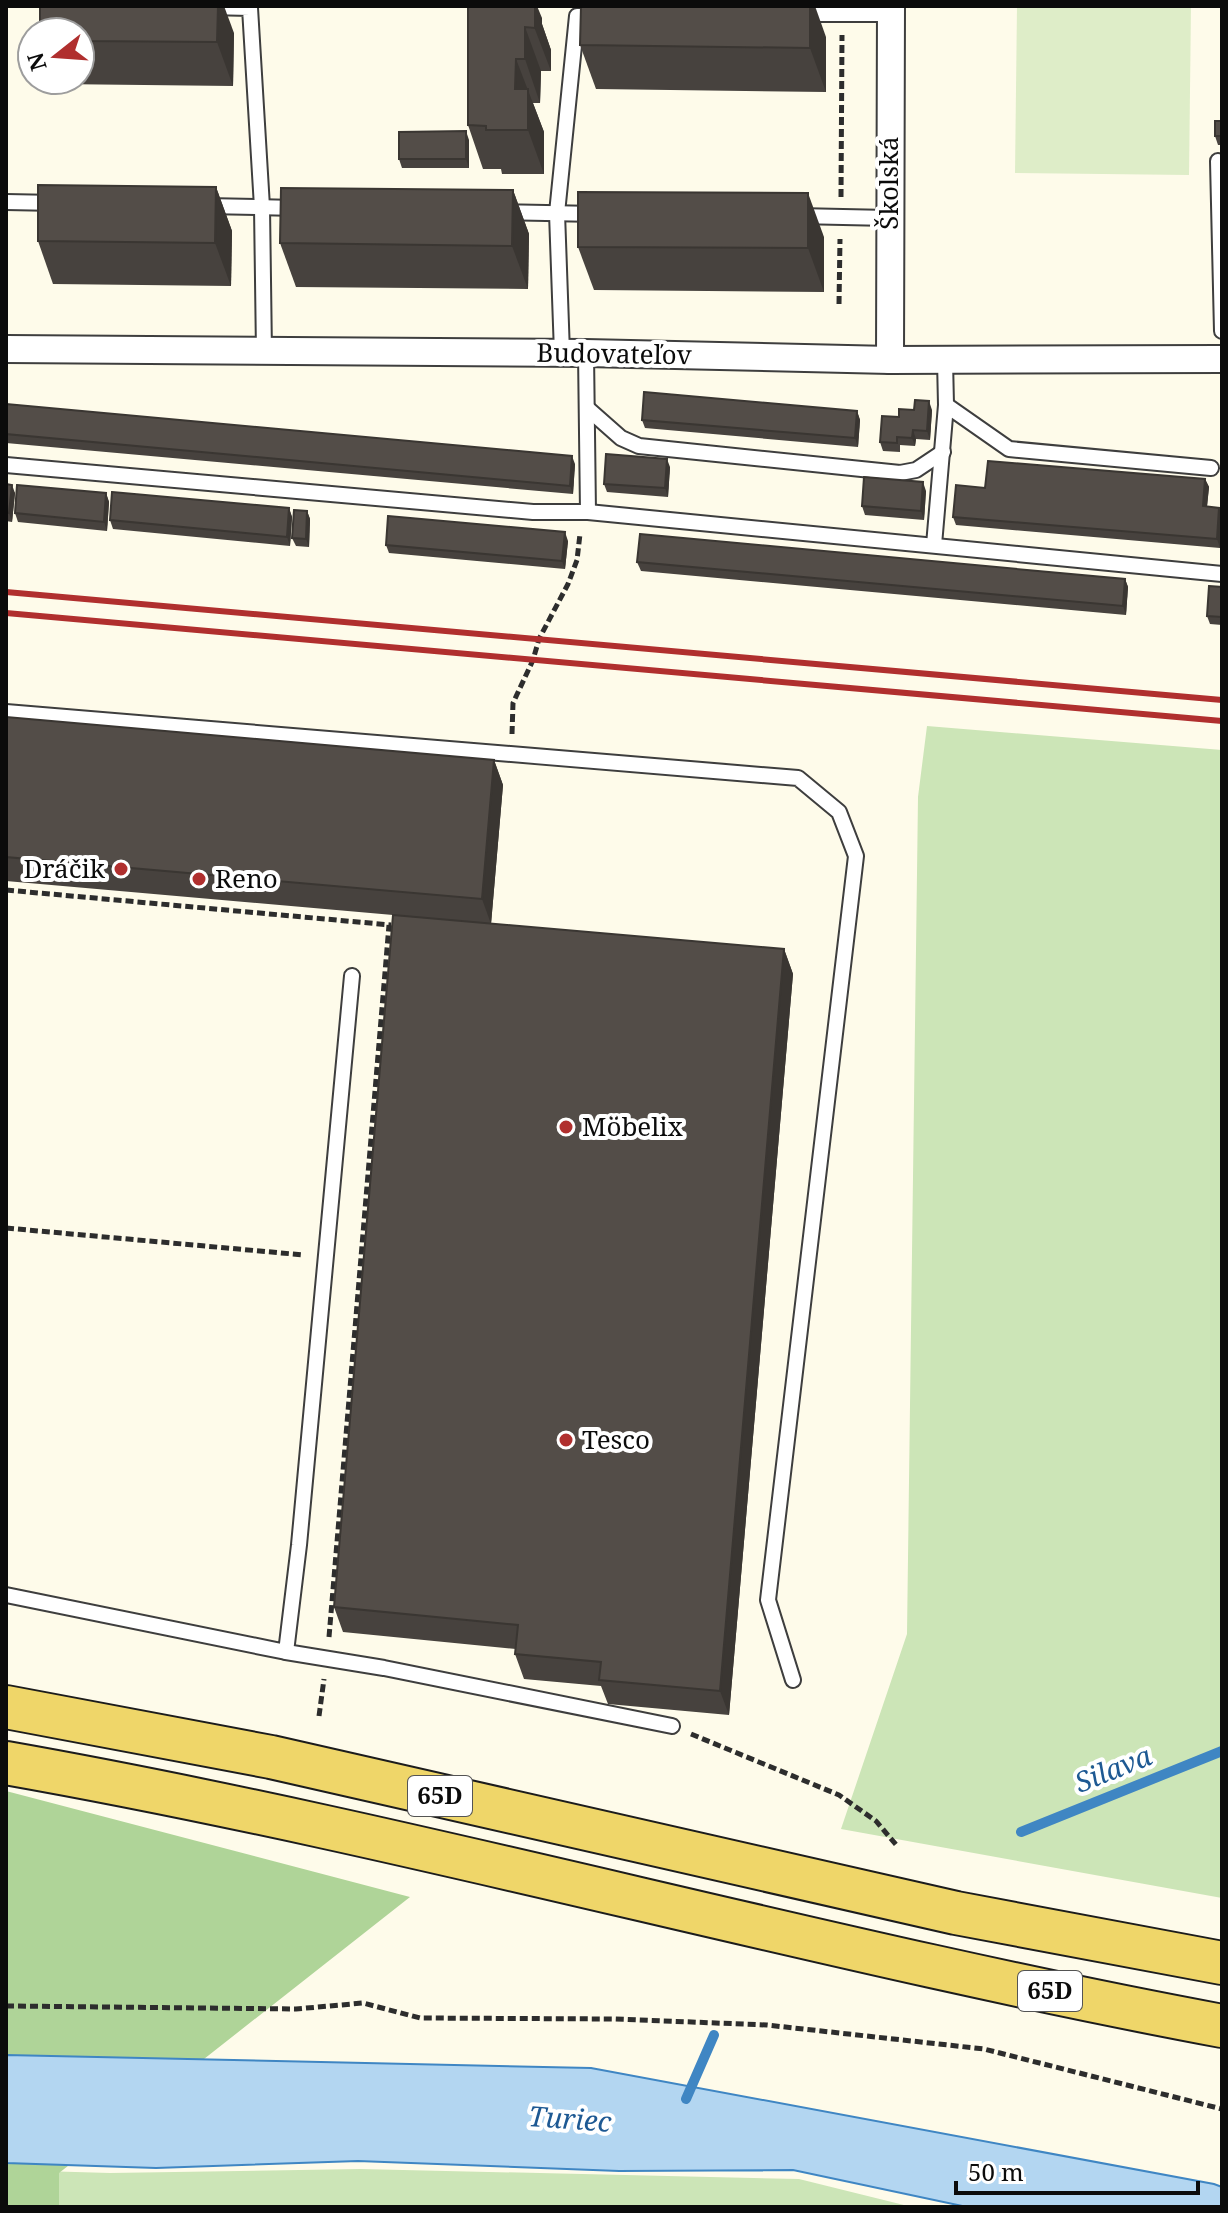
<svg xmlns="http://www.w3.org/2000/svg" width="1228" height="2213" viewBox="0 0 1228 2213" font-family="'Noto Serif',serif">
<rect width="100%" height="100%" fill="#fefbea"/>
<g fill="#cce5b7">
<path d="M927,726L1222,750V1898L841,1829L907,1634L918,797Z"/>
<path d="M360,2169L799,2179L912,2207H6V2170L110,2173Z"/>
</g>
<path fill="#afd498" d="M6,1791L410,1897L59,2173V2207H6Z"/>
<path fill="#deedc8" d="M1017,6H1191L1189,175L1015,173Z"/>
<path fill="#b3d6f1" stroke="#3f86c3" stroke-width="2" d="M6,2055L591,2068L1214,2184L1222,2187V2207H967L793,2170L619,2171L358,2161L156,2168L6,2163Z"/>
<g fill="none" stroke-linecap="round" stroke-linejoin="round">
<g stroke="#3f86c3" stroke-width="10">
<path d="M1021,1832L1222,1751"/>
<path d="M686,2099L714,2035"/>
</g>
<defs>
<g id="service">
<path d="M208,7L250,8L262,207L264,353"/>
<path d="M799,14H891"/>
<path d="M1218,161L1222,331"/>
<path d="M6,202L57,203"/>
<path d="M206,206L297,208"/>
<path d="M501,212L597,214"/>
<path d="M797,216L889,218"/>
<path d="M562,353L557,213L577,16H598"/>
<path d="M586,353L588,512"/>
<path d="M945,360L946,405"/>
<path d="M587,408L621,438L639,446L900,473L916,470L943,452"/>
<path d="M6,465L533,512H588L1222,574"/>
<path d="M934,545L946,405L1009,449L1211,468"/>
<path d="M6,712L798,778L839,812L856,856L768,1600L793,1680"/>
<path d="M6,1595L286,1652L299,1545L352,976"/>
<path d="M286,1652L384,1668L672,1726"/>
</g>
<g id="minor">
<path d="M6,349L586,353L890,360L1222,359"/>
<path d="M890,360L891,6"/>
</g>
<g id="primary">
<path d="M6,1707L271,1757L956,1913L1222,1963"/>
<path d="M6,1763C414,1835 814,1950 1222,2026"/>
</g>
</defs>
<use href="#service" stroke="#3e3e3e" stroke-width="18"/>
<use href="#minor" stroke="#3e3e3e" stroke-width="30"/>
<use href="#primary" stroke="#1c1c1c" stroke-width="46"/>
<g stroke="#2d2d2d" stroke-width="5" stroke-dasharray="8 4" stroke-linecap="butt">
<path d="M841,197L842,35"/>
<path d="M839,304L840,239"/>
<path d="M512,734L513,703L533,660L539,639L568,584L577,560L580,534"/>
<path d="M6,890L391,925"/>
<path d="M6,1228L304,1255"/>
<path d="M329,1637L389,925"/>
<path d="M319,1716L324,1679"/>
<path d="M691,1734L839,1795L876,1821L898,1847"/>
<path d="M6,2006L296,2009L363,2003L420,2018L615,2019L767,2025L984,2049L1222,2109"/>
</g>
<use href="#service" stroke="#fff" stroke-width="14"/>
<use href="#minor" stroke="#fff" stroke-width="26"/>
<use href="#primary" stroke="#efd669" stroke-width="42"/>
<g stroke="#b02f2e" stroke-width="6">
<path d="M6,592L1222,700"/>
<path d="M6,613L1222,721"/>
</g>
</g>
<g fill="#47423e">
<path d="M468,6L542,18V24L551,50V71H541L540,103H533L544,132V174H502L501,169H483L468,125Z"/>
<path d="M80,32L234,33L233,86L55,84L54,80H80Z"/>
<path d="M826,37V92L596,89L580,45Z"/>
<path d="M1222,121V145H1218L1215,136Z"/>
<path d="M469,140V168H402L399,159Z"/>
<path d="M216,187L232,231L231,286L53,284L38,241Z"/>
<path d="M513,190L529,234L528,289L296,287L280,243Z"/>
<path d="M824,237V292L594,290L578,247Z"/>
<path d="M6,404L575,464L573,494L6,443Z"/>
<path d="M932,410L930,440L916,439L915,446L900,445V452L883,451L880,442Z"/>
<path d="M857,411L860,420L858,447L645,428L642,420Z"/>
<path d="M670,467L668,497L607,492L604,484Z"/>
<path d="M1205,479L1209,487L1207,507L1219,508L1222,515L1220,548L956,525L953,517Z"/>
<path d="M6,484L15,493L12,522L6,521Z"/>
<path d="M926,491L924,520L865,515L862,506Z"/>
<path d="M106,493L109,502L107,531L18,522L15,513Z"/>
<path d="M289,508L292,517L290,546L113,529L110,520Z"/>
<path d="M307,511L310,519L309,547L296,546L292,538Z"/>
<path d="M568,541L565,569L389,553L386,545Z"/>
<path d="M637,562L1125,579L1128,587L1126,615L641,571Z"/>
<path d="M1222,587V625L1210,624L1207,616Z"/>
<path d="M6,717L494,760L503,785L491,924L784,949L793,974L729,1715L608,1704L601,1686L524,1679L515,1654L516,1649L343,1632L334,1607L393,915L6,881Z"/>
</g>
<g fill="#3a3632">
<path d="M218,6H224L234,33L233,86L217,42Z"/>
<path d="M526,6H537L542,18V24L551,50V71Z"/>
<path d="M810,6H815L826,37V92L810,48Z"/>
<path d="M525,27L541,71L540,103L525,59Z"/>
<path d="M516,59L544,132V174L528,130L515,89Z"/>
<path d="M466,131L469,140V168L466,159Z"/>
<path d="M216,187L232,231L231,286L215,243Z"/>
<path d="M513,190L529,234L528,289L512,246Z"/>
<path d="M808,193L824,237V292L808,248Z"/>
<path d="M929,401L932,410L930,440L927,431Z"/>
<path d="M857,411L860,420L858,447L855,438Z"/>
<path d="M913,430L916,439L915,446L912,438Z"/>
<path d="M572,456L575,464L573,494L570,486Z"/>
<path d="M667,459L670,467L668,497L665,488Z"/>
<path d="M1205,479L1209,487L1206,515L1203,506Z"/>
<path d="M923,482L926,491L924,520L921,511Z"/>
<path d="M12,485L15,493L12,522L9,513Z"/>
<path d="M106,493L109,502L107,531L104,522Z"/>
<path d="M289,508L292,517L290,546L287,537Z"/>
<path d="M1219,508L1222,515L1220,548L1217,539Z"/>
<path d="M307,511L310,519L309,547L306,539Z"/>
<path d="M565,532L568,541L565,569L562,561Z"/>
<path d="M1125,579L1128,587L1126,615L1123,606Z"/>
<path d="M494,760L503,785L491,924L482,899Z"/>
<path d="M784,949L793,974L729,1715L720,1691Z"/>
</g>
<g fill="#534d48" stroke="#3a3632" stroke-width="2">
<path d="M40,6H218L217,42L80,41V32H40Z"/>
<path d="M468,6H535V28L525,27V59H516L515,89H528V130H486V126L468,125Z"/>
<path d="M581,6H810V48L580,45Z"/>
<rect x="1215" y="121" width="7" height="15"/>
<path d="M466,131V159H399V132Z"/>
<path d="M38,185L216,187L215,243L38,241Z"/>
<path d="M281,188L513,190L512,246L280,243Z"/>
<path d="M578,192L808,193V248L578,247Z"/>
<path d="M644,392L857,411L855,438L642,420Z"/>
<path d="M915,400L929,401L927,431L913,430L912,438L897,437V443L880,442L882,416L899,417V409L914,410Z"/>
<path d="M6,404L572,456L570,486L6,434Z"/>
<path d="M606,454L667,459L665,488L604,484Z"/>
<path d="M988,461L1205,479L1203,506L1219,508L1217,539L953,517L956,485L985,488Z"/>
<path d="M864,477L923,482L921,511L862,506Z"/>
<path d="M6,484L12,485L9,513H6Z"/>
<path d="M17,485L106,493L104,522L15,513Z"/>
<path d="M112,492L289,508L287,537L110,520Z"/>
<path d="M294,510L307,511L306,539L292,538Z"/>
<path d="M388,516L565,532L562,561L386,545Z"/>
<path d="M640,534L1125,579L1123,606L637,562Z"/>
<path d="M1209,586L1222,587V617L1207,616Z"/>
<path d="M6,717L494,760L482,899L6,857Z"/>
<path d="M393,915L784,949L720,1691L599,1680L601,1662L515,1654L518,1625L334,1607Z"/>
</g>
<g fill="#b02f2e" stroke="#fff" stroke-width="3">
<circle cx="121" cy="869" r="8"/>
<circle cx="199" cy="879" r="8"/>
<circle cx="566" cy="1127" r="8"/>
<circle cx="566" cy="1440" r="8"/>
</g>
<g text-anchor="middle" stroke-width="8" stroke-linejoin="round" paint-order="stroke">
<g fill="#fff" stroke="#545454" stroke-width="2">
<rect x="408" y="1776" width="64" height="40" rx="6"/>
<rect x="1018" y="1971" width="64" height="40" rx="6"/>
</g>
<g font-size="24" font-weight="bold" fill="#0b0b0b">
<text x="440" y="1804">65D</text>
<text x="1050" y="1999">65D</text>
</g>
<g font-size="26" fill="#0b0b0b" stroke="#fff">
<text transform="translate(889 183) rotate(-90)" y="9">Školská</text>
<text transform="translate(614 354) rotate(1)" y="9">Budovateľov</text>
</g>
<g font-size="26" fill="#0b0b0b" stroke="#fff" text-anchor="start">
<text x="105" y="878" text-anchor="end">Dráčik</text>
<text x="215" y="888">Reno</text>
<text x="582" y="1136">Möbelix</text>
<text x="582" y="1449">Tesco</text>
</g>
<g font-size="28" font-style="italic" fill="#1e5993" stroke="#fff">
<text transform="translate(1113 1769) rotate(-22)" y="10">Silava</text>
<text transform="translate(570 2119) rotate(4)" y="10">Turiec</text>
</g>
</g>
<rect width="1228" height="2213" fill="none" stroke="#0b0b0b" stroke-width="16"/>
<g transform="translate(56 56) rotate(253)"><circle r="38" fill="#ffffff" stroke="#9d9d9d" stroke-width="2"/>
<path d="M0-6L14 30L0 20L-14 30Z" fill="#b02f2e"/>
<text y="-12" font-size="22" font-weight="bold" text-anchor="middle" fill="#0b0b0b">N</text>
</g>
<path d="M956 2181v12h242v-12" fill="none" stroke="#0b0b0b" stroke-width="4"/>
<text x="968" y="2181" font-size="24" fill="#0b0b0b" stroke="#ffffff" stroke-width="6" paint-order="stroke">50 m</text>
</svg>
